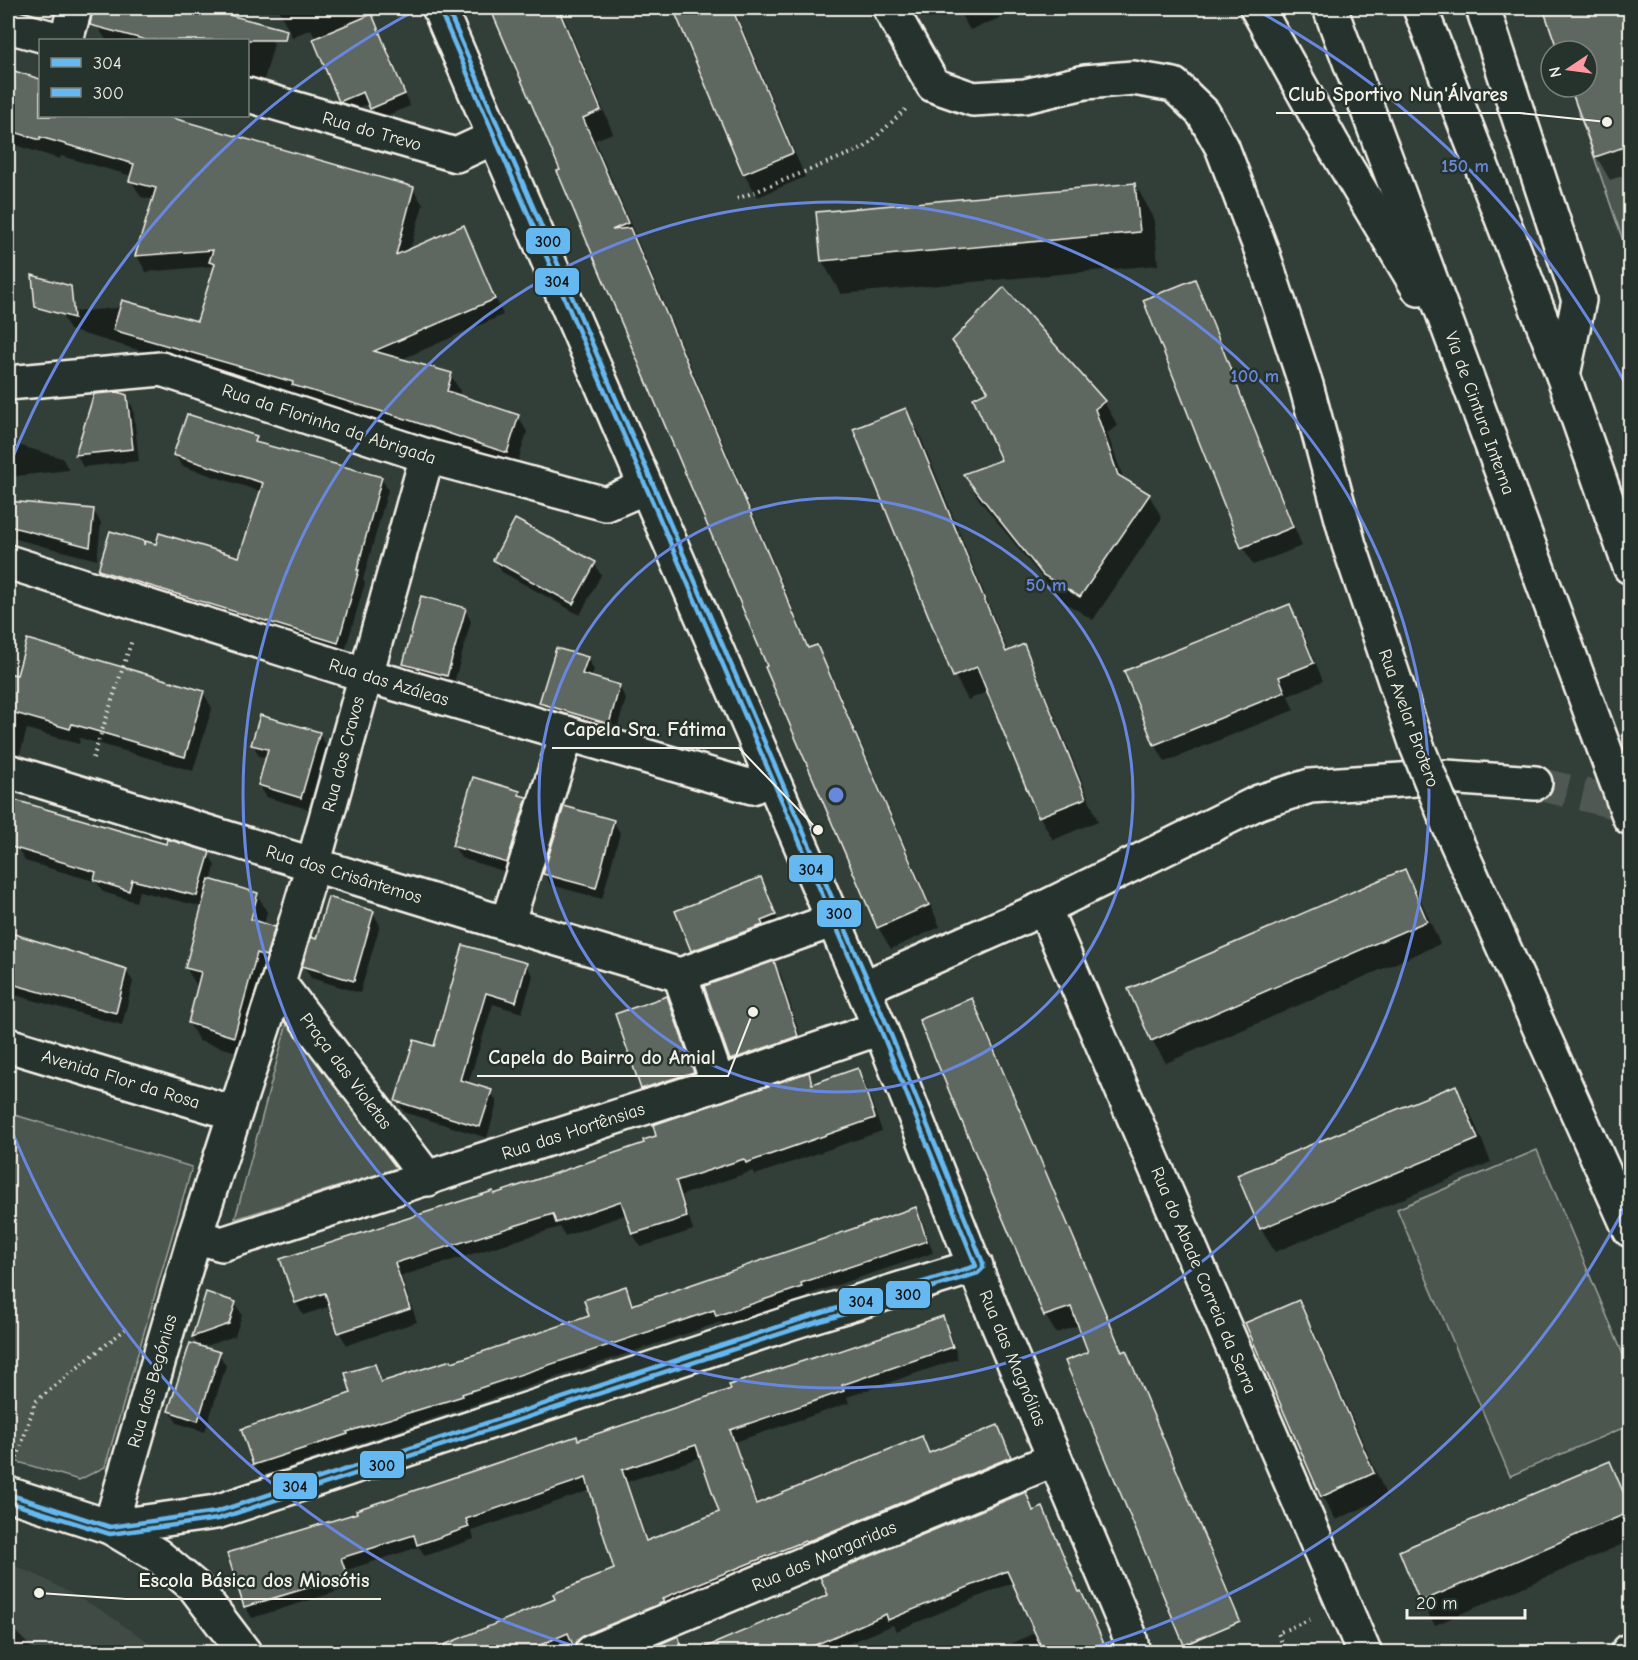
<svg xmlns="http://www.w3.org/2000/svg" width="1638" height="1660" viewBox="0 0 1638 1660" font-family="'Comic Neue',sans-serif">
<rect width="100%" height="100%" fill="#323e38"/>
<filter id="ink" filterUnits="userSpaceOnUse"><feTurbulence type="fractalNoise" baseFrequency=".0167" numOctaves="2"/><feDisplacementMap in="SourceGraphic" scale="12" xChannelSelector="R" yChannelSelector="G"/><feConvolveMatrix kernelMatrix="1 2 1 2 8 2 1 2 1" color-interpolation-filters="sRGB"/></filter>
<g filter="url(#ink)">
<path fill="#404b44" d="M8,1563L39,1576L101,1610L147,1641L159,1652H8Z"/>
<g fill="#4c564f" stroke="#a0a49c" stroke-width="1.5">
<path d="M1543,8H1630V261L1570,87H1587V51H1558Z"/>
<path d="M288,1019L397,1168L235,1219Z"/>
<path d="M8,1113L192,1167L105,1467L79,1480L8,1459Z"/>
<path d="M1537,1150L1630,1371V1425L1510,1476L1397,1209Z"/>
</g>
<g fill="#0007" fill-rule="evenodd">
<path d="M8,8H27L26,13Z"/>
<path d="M103,8H196L263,26L274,44L262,87L248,83V40H106L98,27Z"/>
<path d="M278,8H370L410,106L378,119L370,103L347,112L311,29L292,37Z"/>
<path d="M492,8H560L613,133L595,140L810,649L816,647L829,669L940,927L891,949L878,927Z"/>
<path d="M675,8H734L805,177L758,197L744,174Z"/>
<path d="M957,8H1025L970,30Z"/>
<path d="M1545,8H1630V202L1622,176L1610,180L1596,156L1572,87H1587V51H1560Z"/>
<path d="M8,71L40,80V116H161L413,189L423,205L410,250L463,227L472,243L503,315L400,360L451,375L460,391L459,397L518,416L527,432L516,468L410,433L303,401L301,398L70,330L61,313L138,306L198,323L215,269L213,266L146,272L137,256L154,200L141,197L131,180L132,176L61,156L60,159L8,143Z"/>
<path d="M1135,184L1154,218L1158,265L841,294L822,261Z"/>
<path d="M1194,281L1204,299L1302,546L1253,565L1243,547L1145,300Z"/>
<path d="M1004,289L1104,402L1118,426L1107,433L1124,480L1149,495L1162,518L1093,620L1059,599L978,498L965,474L1003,460L988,393L954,341Z"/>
<path d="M95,395L126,396L133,408L139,461L83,467L77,455Z"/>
<path d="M905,410L919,433L1008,652L1023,646L1036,670L1098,821L1053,840L1040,817L989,691L968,700L955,676L855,430Z"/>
<path d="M256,437L260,445L381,478L388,490L363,580L365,583L344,654L107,582L100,570L143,542L145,547L240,559L262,492L182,466L175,455Z"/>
<path d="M8,442L62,458L69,470L8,477Z"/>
<path d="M8,502L93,510L101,523L97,560L8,537Z"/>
<path d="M495,560L594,563L601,575L580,615L502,572Z"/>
<path d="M1289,606L1300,624L1323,681L1288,696L1294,710L1165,762L1155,744Z"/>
<path d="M465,610L471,621L453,687L411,676L404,664Z"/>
<path d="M587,658L594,670L591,678L619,687L626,699L615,735L547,715L540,703Z"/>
<path d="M8,674L18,677L203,692L212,708L193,771L80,738L79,744L27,729L16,768L8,766Z"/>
<path d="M319,734L326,745L308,809L266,797L259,785L267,758L259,756L253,744Z"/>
<path d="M519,793L521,797L526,798L533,810L513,874L461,858L454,846Z"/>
<path d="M613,821L620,833L602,899L551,885L544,873Z"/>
<path d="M167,846L209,854L215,866L211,882L257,894L267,912L264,925L274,928L284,946L244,1054L199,1041L189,1023L199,986H197L186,968L203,907L139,891L136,902L103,892L97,882L25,861L18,849Z"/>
<path d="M1404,870L1418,894L1440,944L1166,1063L1152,1040Z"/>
<path d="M760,879L781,927L699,962L692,950Z"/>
<path d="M373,913L380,925L360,993L311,978L304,966Z"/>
<path d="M17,937L126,970L133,982L122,1025L11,994L8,987V972Z"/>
<path d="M464,946L526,965L533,976L522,1013L493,1004L468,1084L491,1091L497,1103L487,1138L404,1112L397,1100L435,1048Z"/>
<path d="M774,963L781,975L804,1048L738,1071L731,1060Z"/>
<path d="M667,998L674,1009L700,1084L649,1100L642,1089Z"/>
<path d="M971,1000L982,1018L1123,1353L1125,1352L1135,1370L1236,1609L1183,1632L1080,1325L1056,1333L1045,1315Z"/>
<path d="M858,1070L865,1083L882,1131L755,1175L753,1171L682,1195L693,1230L641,1247L633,1234L627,1214L565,1236L560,1227L401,1276L417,1322L347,1345L339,1332L331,1306L303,1315L296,1302L494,1196L646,1144L808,1074L814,1084Z"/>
<path d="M1455,1087L1469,1110L1491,1162L1275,1252L1261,1229L1239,1176Z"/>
<path d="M915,1208L922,1220L933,1253L807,1295L808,1299L724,1327L721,1322L261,1476L254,1464L353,1394L374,1366L383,1383L451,1363L591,1317L625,1288L634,1306Z"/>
<path d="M207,1294L235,1303L242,1315L235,1336L200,1348L219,1354L226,1366L205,1432L177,1423L170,1411L200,1348L193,1337Z"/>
<path d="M1298,1302L1312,1326L1387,1497L1336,1520L1322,1496Z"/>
<path d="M942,1318L949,1329L958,1359L847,1397L849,1403L735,1442L758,1505L921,1438L930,1454L998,1427L1017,1469L579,1652L575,1645L556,1652H430L557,1599L616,1570L591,1490L472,1531L474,1539L425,1556L419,1547L347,1570L352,1587L252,1618L245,1606L359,1514L579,1442ZM701,1457L721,1513L648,1542L627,1482Z"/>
<path d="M1610,1463L1630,1503V1541L1435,1625L1421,1602L1401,1552Z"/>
<path d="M1025,1493L1034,1512L1042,1509L1049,1520L1080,1594L1087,1605L1109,1652H995L1036,1632L1014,1582L896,1631L893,1625L829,1652H694L830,1596Z"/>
<path d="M8,1624L36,1652H8Z"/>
</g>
<g fill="#5f6861" stroke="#f4f1e8" stroke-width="1.5" fill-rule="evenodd">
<path d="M93,8H202L287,30L285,40H146L90,25Z"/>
<path d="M490,8H558L601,110L583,118L628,223L612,230L630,228L808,648L817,645L929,905L877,928L765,667L767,666L557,171L560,170Z"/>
<path d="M673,8H732L793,153L743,174Z"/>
<path d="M1543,8H1630V145L1595,157L1570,87H1587V51H1558Z"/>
<path d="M372,14L405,94L370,109L363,92L339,102L313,39Z"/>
<path d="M8,69L40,79V116H166L414,187L396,255L464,225L495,299L374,351L452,373L447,391L519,415L507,453L400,417L292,385L293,382L113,330L122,300L197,321L215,264L209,262L213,250L135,256L156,188L129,181L134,164L40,137V140L8,130Z"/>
<path d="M1135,183L1140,232L821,261L816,212Z"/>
<path d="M32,275L71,286L74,318L35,307Z"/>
<path d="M1195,279L1293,527L1241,548L1143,300Z"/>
<path d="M1004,287L1105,401L1095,409L1118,475L1150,494L1080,597L1043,575L963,474L1001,460L973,398L988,391L952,341Z"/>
<path d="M118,392L127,395L133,449L75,455L94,394Z"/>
<path d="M906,408L1006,652L1024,644L1086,798L1038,817L977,667L953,677L853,429Z"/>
<path d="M187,414L257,436L255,442L382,477L357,570H359L338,643L98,570L110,531L144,541V545L145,541L156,544L159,533L239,557L263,483L173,455Z"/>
<path d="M8,501L94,509L90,547L8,526Z"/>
<path d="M515,519L596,562L573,604L493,560Z"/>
<path d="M421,596L466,608L447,676L403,664Z"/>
<path d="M1290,604L1314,663L1279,677L1285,692L1154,745L1124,671Z"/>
<path d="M27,639L204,691L185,757L72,724L70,729L8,711V673L17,675Z"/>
<path d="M556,648L588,657L582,674L620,685L609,724L539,703Z"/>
<path d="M260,715L320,732L301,798L258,785L268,749L251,745Z"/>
<path d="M473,777L520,791L519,795L527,797L507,863L452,846Z"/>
<path d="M8,798L166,844L167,839L210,852L197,896L132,880L129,891L94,880L96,872L8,846Z"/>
<path d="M564,806L614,820L596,888L543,874Z"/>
<path d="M1405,869L1427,921L1151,1041L1128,989Z"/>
<path d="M761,877L776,915L761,921L763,925L691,951L675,911Z"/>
<path d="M209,879L258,893L251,919L275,927L266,956L257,953L234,1037L188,1023L201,972L185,968Z"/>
<path d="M328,897L374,911L354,981L302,966L311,937L316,939Z"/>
<path d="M8,932L127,969L116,1013L8,983Z"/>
<path d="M463,945L527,963L516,1002L486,993L460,1080L492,1090L480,1127L395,1101L414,1040L434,1046Z"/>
<path d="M774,961L798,1036L730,1060L704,986Z"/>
<path d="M667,996L694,1072L641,1089L615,1014Z"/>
<path d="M972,998L1122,1352L1126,1350L1240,1621L1184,1645L1065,1361L1088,1352L1071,1307L1044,1316L919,1020Z"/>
<path d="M858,1068L875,1118L746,1163L744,1159L676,1181L687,1217L632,1234L621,1201L556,1223L553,1214L395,1263L410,1309L338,1333L325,1293L295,1303L280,1259L493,1191L494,1194L644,1143L643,1140L656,1136L653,1125L809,1072L812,1084Z"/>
<path d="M1456,1085L1478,1139L1260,1229L1237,1175Z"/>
<path d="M916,1207L927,1241L801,1283L802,1287L716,1316L714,1310L462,1394L463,1396L347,1432L348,1434L253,1465L241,1429L351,1393L345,1373L375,1364L381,1382L451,1360L452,1362L589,1316L584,1300L626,1286L632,1305Z"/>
<path d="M206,1292L236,1302L229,1324L192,1337Z"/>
<path d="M1299,1300L1374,1473L1321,1497L1245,1323Z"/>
<path d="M943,1316L953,1347L842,1385L844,1391L730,1430L756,1504L922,1436L929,1453L998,1425L1011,1457L806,1542L805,1541L670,1595L662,1599L664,1602L585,1635L578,1640L574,1648L568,1633L522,1653L427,1652L555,1599L553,1594L614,1569L586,1478L466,1519L469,1527L417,1545L414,1535L341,1558L347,1576L244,1607L227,1553L357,1513L356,1510L577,1436L578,1440L731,1389L729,1385L831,1352V1354ZM696,1445L719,1512L646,1541L622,1470Z"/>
<path d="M190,1343L220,1352L198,1421L168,1411Z"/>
<path d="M1610,1461L1630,1508V1512L1420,1602L1399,1551Z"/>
<path d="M1026,1492L1033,1511L1043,1507L1079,1592L1081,1591L1108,1653H1044L1007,1571L888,1620L886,1614L797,1653H692L828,1595L820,1577Z"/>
<path d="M678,1636L685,1653H640Z"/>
</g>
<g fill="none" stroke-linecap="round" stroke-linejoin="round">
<path stroke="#4f5952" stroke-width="33" stroke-dasharray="33 16" stroke-linecap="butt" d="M1535,783L1630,806"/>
<defs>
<g id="minor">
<path d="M439,8L880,1028L994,1315L1129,1634L1132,1648L1129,1652"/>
<path d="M890,8L933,85L973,99L1025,96L1085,82L1133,78L1174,85L1203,113L1222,147L1262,252L1306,385L1349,545L1417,746"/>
<path d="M8,26L60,40"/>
<path d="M66,40L75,8"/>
<path d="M248,95L456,155L495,137"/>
<path d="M8,383L161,369L427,456L606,504L645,487"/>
<path d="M8,562L365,675L752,787L772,778"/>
<path d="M8,771L507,924L680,975"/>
<path d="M1448,823L1630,1230"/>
<path d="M1044,908L1364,1652"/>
<path d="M507,924L567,733"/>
<path d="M278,982L428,1179"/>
<path d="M863,988L1044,908L1259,802L1310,786L1446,777L1535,783"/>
<path d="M8,1045L234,1113"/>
<path d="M718,1084L680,975L834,920"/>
<path d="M195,1236L222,1244L718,1084L880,1028"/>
<path d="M8,1494L110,1527L157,1555L194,1586L244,1652"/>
<path d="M110,1527L195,1236L278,982L313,865L427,456"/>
<path d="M110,1527L216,1512L799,1320L976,1266"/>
<path d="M592,1652L1055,1459"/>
<path d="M1628,1652L1630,1650"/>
</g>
<g id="motorway">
<path d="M1257,8L1333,145L1419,289"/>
<path d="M1330,8L1630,818"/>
<path d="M1420,8L1563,375L1630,567"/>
<path d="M1483,8L1579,300L1563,375"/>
</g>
</defs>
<use href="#minor" stroke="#f4f1e8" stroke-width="38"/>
<use href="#motorway" stroke="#f4f1e8" stroke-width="38"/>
<g stroke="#f4f1e8" stroke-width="4" stroke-dasharray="1.5 4.5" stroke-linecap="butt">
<path d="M737,199L864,148L906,109"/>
<path d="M93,758L132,640"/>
<path d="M8,1096L9,1092"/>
<path d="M17,1458L35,1402L128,1327"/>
<path d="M1286,1652L1278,1633L1311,1619"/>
</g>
<use href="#minor" stroke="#26332d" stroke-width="33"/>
<use href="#motorway" stroke="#26332d" stroke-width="33"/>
<defs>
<path id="minor-bridge" d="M1417,746L1448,823"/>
</defs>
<use href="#minor-bridge" stroke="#f4f1e8" stroke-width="38" stroke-linecap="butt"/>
<use href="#minor-bridge" stroke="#26332d" stroke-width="33"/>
<defs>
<path id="bus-1" d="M8,1494L110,1527L216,1512L799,1320L976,1266L880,1028L439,8"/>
<path id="bus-2" d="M8,1502L110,1534L218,1519L801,1327L978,1273L983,1268V1263L887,1025L447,8"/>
</defs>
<use href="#bus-1" stroke="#26332d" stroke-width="9"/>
<use href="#bus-2" stroke="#26332d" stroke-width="9"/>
<use href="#bus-1" stroke="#66b8f0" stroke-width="4.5"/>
<use href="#bus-2" stroke="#66b8f0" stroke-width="4.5"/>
</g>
</g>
<g fill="none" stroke="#6887de" stroke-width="3">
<circle cx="836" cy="795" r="297"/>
<circle cx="836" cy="795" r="593"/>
<path d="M1629 1199A890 890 0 0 1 1081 1651M591 1651A890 890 0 0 1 8 1121M8 469A890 890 0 0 1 418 9M1254 9A890 890 0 0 1 1629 391"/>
</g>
<g text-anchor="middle" stroke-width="5" stroke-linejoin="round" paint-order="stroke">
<g font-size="18" fill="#f4f1e8" stroke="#26332d">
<text transform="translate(372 131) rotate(16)" y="6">Rua do Trevo</text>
<text transform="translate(1480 413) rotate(70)" y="6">Via de Cintura Interna</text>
<text transform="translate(329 424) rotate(18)" y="6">Rua da Florinha da Abrigada</text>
<text transform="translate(389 682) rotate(17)" y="6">Rua das Azáleas</text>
<text transform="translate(1409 718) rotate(70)" y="6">Rua Avelar Brotero</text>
<text transform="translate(343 754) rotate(-75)" y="6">Rua dos Cravos</text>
<text transform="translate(344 874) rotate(17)" y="6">Rua dos Crisântemos</text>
<text transform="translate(346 1071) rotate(53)" y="6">Praça das Violetas</text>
<text transform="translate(121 1079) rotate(17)" y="6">Avenida Flor da Rosa</text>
<text transform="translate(573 1131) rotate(-18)" y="6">Rua das Hortênsias</text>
<text transform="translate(1204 1280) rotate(67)" y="6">Rua do Abade Correia da Serra</text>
<text transform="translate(1013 1358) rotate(67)" y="6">Rua das Magnólias</text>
<text transform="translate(152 1381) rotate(-74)" y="6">Rua das Begónias</text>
<text transform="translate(824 1556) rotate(-23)" y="6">Rua das Margaridas</text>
</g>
</g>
<circle cx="836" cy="795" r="9" fill="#6887de" stroke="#26332d" stroke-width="3"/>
<g font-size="18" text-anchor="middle" font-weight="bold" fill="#6887de" stroke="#26332d" stroke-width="5" stroke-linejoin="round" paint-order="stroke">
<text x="1465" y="172">150 m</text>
<text x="1255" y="382">100 m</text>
<text x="1046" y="591">50 m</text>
</g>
<path fill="none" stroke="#f4f1e8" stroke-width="2" d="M1607 122L1520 113H1276M818 830L739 748H552M753 1012L728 1076H477M39 1593L126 1599H381"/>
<g fill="#f4f1e8" stroke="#26332d" stroke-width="2">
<circle cx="1607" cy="122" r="6"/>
<circle cx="818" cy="830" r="6"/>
<circle cx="753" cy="1012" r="6"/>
<circle cx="39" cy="1593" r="6"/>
</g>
<g font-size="20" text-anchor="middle" font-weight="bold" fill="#f4f1e8" stroke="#26332d" stroke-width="5" stroke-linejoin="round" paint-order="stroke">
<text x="1398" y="101">Club Sportivo Nun'Álvares</text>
<text x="645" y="736">Capela Sra. Fátima</text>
<text x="602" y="1064">Capela do Bairro do Amial</text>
<text x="254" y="1587">Escola Básica dos Miosótis</text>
</g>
<g stroke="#26332d" stroke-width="2">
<rect x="525" y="227" width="46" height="28" rx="6" fill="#66b8f0"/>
<rect x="534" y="267" width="46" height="29" rx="6" fill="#66b8f0"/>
<rect x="788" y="854" width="46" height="29" rx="6" fill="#66b8f0"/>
<rect x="816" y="899" width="46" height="29" rx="6" fill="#66b8f0"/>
<rect x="885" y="1280" width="46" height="29" rx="6" fill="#66b8f0"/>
<rect x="838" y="1287" width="46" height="28" rx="6" fill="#66b8f0"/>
<rect x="359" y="1450" width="46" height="29" rx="6" fill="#66b8f0"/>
<rect x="272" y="1472" width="46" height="28" rx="6" fill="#66b8f0"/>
</g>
<g font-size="16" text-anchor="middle" font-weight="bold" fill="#111">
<text x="548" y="247">300</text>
<text x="557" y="287">304</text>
<text x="811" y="875">304</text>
<text x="839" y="919">300</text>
<text x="908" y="1300">300</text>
<text x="861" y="1307">304</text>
<text x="382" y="1471">300</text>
<text x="295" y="1492">304</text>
</g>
<rect width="1638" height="1660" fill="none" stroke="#26332d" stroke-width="30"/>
<rect x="15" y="15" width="1608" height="1630" fill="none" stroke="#f4f1e8" stroke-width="2" filter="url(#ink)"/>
<rect x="39" y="39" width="210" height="78" fill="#26332d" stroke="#787f78" stroke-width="1.5"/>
<rect x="51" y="58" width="30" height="9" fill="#66b8f0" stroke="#787f78" stroke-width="1.5"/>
<text x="93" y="69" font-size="18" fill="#f4f1e8">304</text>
<rect x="51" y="88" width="30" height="9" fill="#66b8f0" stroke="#787f78" stroke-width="1.5"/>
<text x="93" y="99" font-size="18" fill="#f4f1e8">300</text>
<g transform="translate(1569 69) rotate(257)"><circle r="28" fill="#26332d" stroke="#787f78" stroke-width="1.5"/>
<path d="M0-4.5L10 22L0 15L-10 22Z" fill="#ff9aa2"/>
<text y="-9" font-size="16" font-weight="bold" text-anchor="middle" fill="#f4f1e8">N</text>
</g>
<path d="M1407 1609v9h118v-9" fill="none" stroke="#f4f1e8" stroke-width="3"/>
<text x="1416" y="1609" font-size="18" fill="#f4f1e8" stroke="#26332d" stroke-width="4.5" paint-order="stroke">20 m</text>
</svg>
